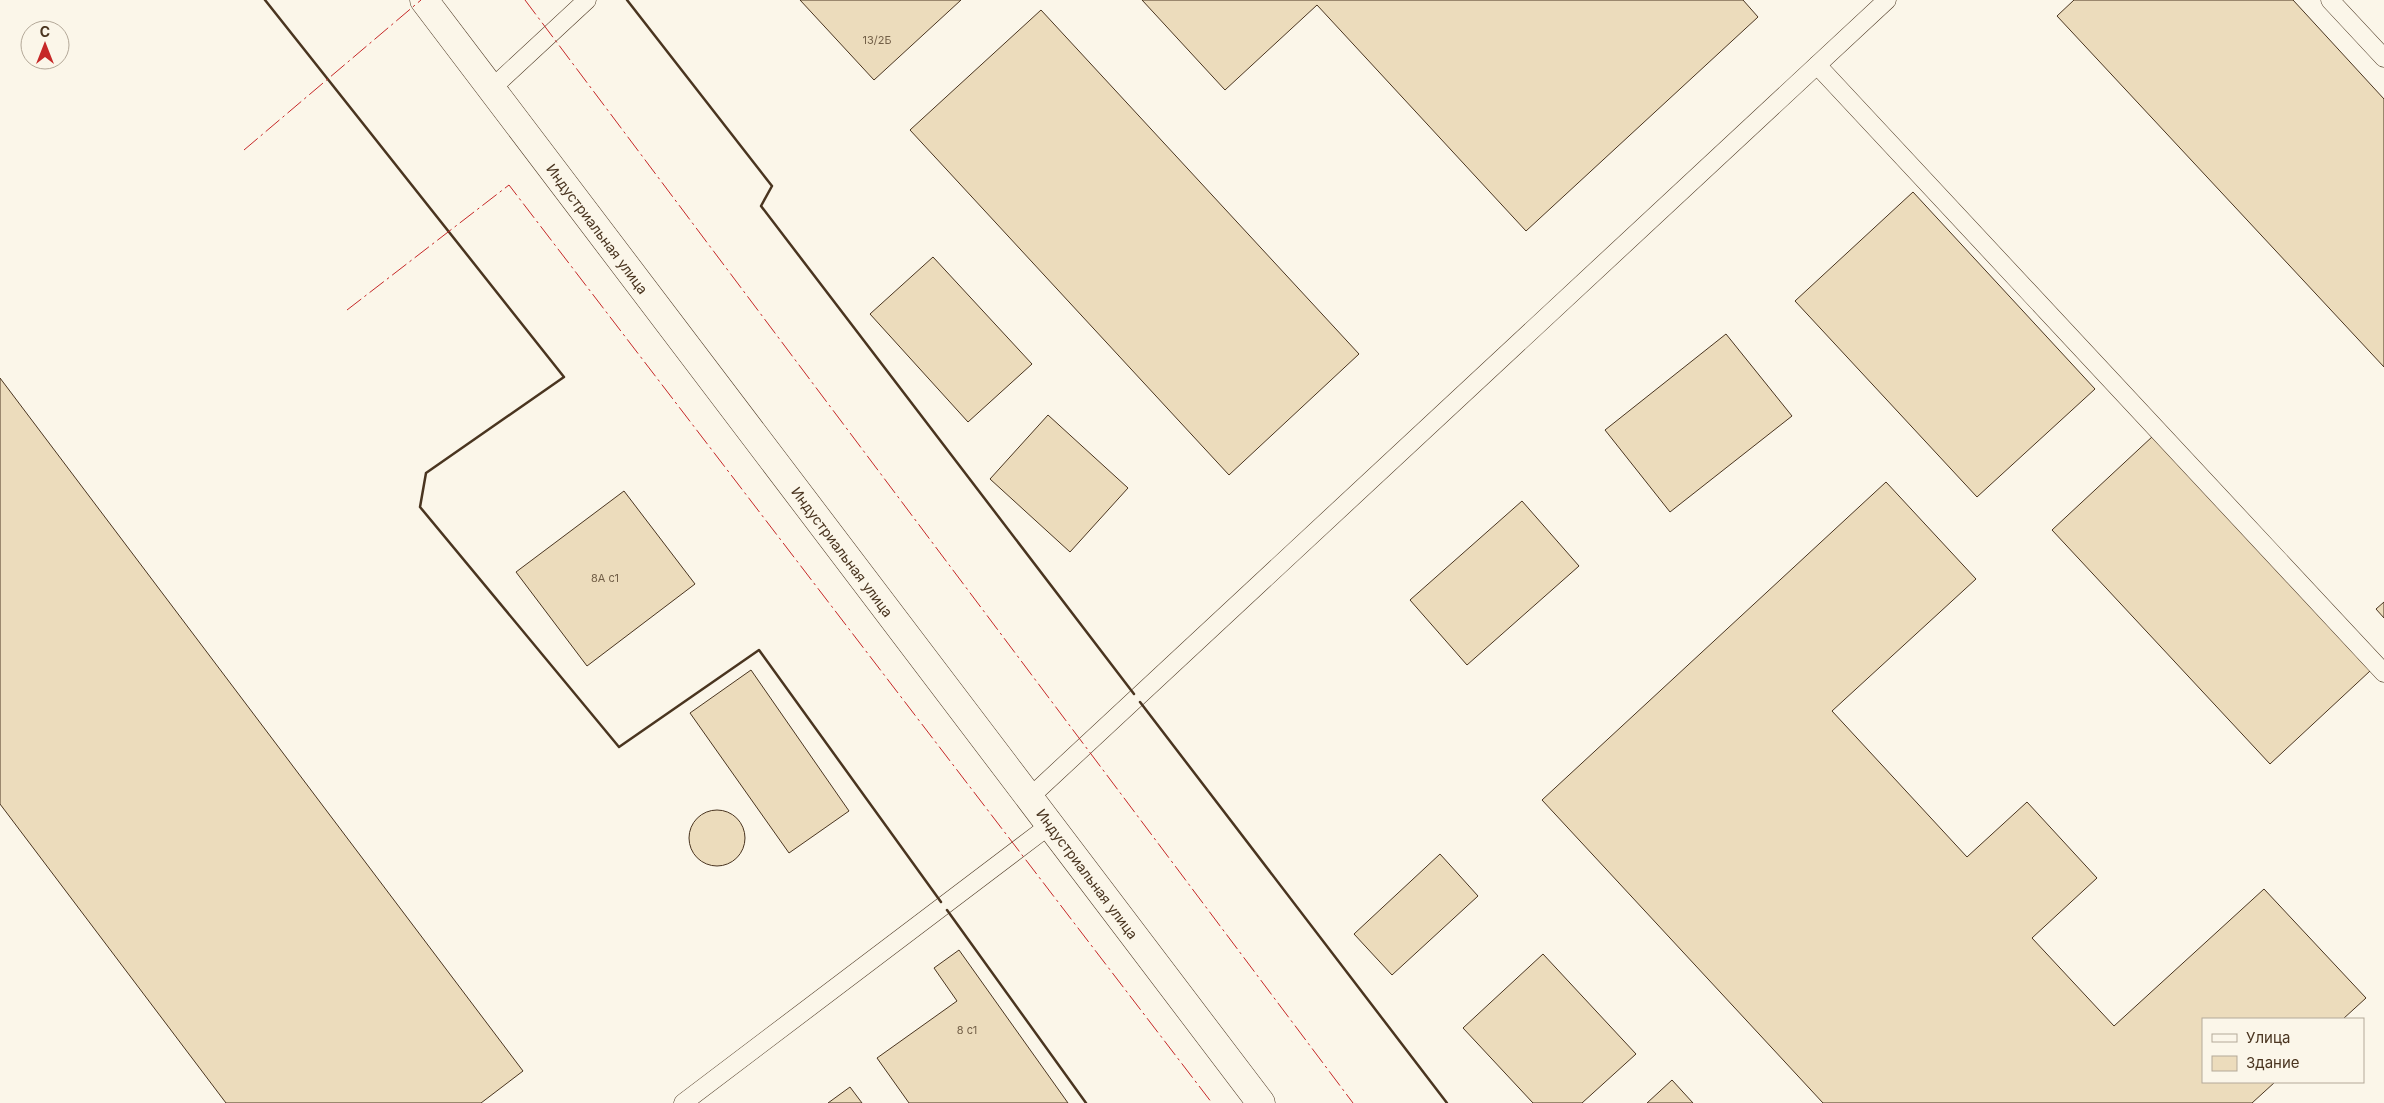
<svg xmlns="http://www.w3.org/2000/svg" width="2384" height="1103" viewBox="0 0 2384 1103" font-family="Inter,sans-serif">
<rect width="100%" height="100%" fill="#fbf6e9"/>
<g fill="#ecdcbc" stroke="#4a3520">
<path d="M800,0H961L874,80Z"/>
<path d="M1142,0H1743L1758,17L1526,231L1317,5L1225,90Z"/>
<path d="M2074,0H2293L2384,99V367L2057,16Z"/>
<path d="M1041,10L1359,354L1229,475L910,130Z"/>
<path d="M1913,192L2095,389L1977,497L1795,301Z"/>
<path d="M933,257L1032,364L968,422L870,314Z"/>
<path d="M1726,334L1792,416L1670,512L1605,430Z"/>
<path d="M0,378L523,1071L481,1103H226L0,804Z"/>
<path d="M1048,415L1128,488L1070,552L990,479Z"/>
<path d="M2153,436L2370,671L2270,764L2052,530Z"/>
<path d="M1886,482L1976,579L1832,711L1967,857L2027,802L2097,878L2032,938L2114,1026L2264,889L2366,998L2343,1019H2203V1082H2275L2252,1103H1823L1542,800Z"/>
<path d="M624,491L695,584L587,666L516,572Z"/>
<path d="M1522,501L1579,566L1467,665L1410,600Z"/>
<path d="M2384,602V618L2376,609Z"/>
<path d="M751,670L849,811L789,853L690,713Z"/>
<circle cx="717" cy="838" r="28"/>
<path d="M1440,854L1478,896L1392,975L1354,934Z"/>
<path d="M959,950L1068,1103H909L877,1058L957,1001L934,968Z"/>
<path d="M1543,954L1636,1054L1582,1103H1533L1463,1028Z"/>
<path d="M1672,1080L1693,1103H1647Z"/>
<path d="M850,1087L862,1103H828Z"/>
</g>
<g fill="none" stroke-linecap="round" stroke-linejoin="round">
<defs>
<g id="service">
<path d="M2330,0L2384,58"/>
<path d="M1817,65L2384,673"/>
<path d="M491,89L587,0"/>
<path d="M1029,798L1887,0"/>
<path d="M683,1103L1050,825"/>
</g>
<path id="tertiary" d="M424,0L1261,1103"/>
</defs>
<use href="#service" stroke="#4a3520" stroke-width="19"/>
<use href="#tertiary" stroke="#4a3520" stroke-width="29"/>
<use href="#service" stroke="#fbf6e9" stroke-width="18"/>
<use href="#tertiary" stroke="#fbf6e9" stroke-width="28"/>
<g stroke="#4a3520" stroke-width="2.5">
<path d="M265,0L564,377L426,473L420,507L619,747L759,650L941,902"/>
<path d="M627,0L772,186L761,206L1134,694"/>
<path d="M1140,702L1447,1103"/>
<path d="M947,910L1086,1103"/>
</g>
<g stroke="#c62828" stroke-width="1" stroke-dasharray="18 4 2.5 4" stroke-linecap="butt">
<path d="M525,0L1353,1103"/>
<path d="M244,150L421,0"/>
<path d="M347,310L509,185L1212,1103"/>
</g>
</g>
<g text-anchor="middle" stroke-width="4" stroke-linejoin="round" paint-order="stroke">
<g font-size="11" fill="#725f47">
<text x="877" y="44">13/2Б</text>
<text x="605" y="582">8А с1</text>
<text x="967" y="1034">8 с1</text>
</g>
<g font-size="14" fill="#4a3520" stroke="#fbf6e9">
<text transform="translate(597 229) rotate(53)" y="5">Индустриальная улица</text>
<text transform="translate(842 552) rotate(53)" y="5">Индустриальная улица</text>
<text transform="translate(1087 874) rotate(53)" y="5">Индустриальная улица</text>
</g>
</g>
<rect x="2202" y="1018" width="162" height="65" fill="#fbf6e9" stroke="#b4a999"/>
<rect x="2212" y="1034" width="25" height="8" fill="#fbf6e9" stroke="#b4a999"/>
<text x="2246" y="1043" font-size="15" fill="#4a3520">Улица</text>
<rect x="2212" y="1056" width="25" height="15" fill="#ecdcbc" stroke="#b4a999"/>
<text x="2246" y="1068" font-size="15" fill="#4a3520">Здание</text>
<g transform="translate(45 45)"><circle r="24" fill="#fbf6e9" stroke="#b4a999"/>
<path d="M0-4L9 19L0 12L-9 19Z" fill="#c62828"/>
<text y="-8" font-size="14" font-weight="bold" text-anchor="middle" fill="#4a3520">С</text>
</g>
</svg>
